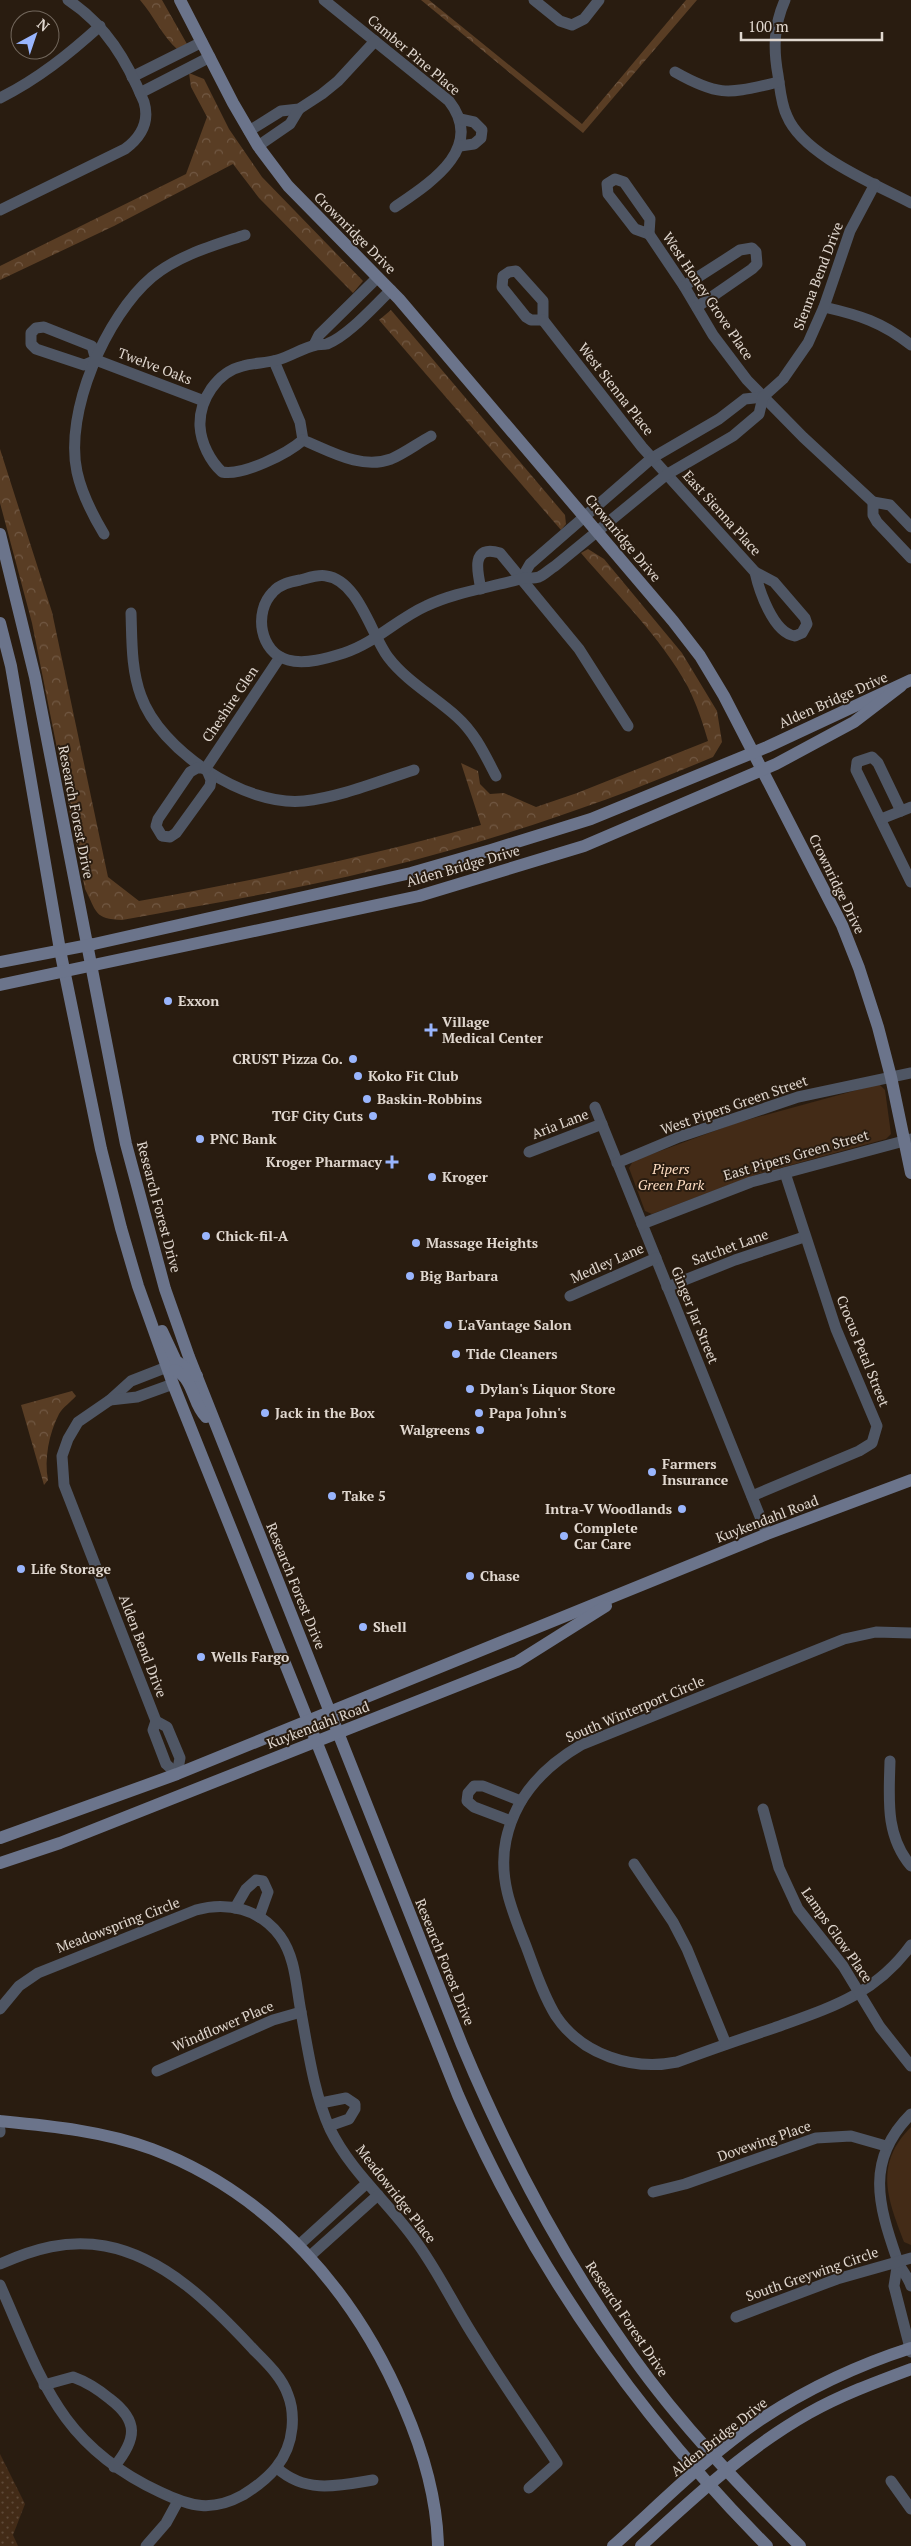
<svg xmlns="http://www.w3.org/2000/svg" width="911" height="2546" viewBox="0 0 911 2546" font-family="'PT Serif',serif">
<defs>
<pattern id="grass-dots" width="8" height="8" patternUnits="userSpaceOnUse" patternTransform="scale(1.25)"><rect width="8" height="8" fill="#432b17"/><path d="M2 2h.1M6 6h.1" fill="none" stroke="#5e4938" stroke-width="1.8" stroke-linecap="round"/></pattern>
<pattern id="forest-crowns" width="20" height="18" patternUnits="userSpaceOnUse" patternTransform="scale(1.25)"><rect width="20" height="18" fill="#593d24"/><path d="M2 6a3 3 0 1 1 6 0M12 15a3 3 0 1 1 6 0" fill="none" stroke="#715843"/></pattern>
</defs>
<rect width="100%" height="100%" fill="#291c10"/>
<path fill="url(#grass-dots)" d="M0,2454L25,2504L13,2535L18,2546H0Z"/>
<g fill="url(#forest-crowns)">
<path d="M140,0H162L187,44L178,50C162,36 154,16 140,0Z"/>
<path d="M421,0H429L582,124L686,0H697L583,133Z"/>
<path d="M189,73L204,79L229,129L262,177L363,281L353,293L259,198L233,164L114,226L0,280V266L186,174L207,117L191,87Z"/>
<path d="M391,310L565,515L566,524L561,530L379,320Z"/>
<path d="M0,449L52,612L108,877L139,901C254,881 369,856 481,825L461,763L478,771L480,784L490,794L504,793L536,807L577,793L708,741C703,723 696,703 688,687C661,637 617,595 581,553L588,549L604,559L682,653L717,711L722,742L713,757C605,803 493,841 379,869C294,890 208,904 122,920C94,919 97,912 85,889L32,623L0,503Z"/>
<path d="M72,1391L76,1396C71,1402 63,1407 59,1414C49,1433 44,1459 48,1480L44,1485L21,1405Z"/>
</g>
<g fill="#432b17">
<path d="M879,1084L885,1090L891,1134L886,1139L758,1174L652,1214L645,1211L629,1168L633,1161L736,1123Z"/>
<path d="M911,2127V2245L904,2242C887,2198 874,2164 911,2127Z"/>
</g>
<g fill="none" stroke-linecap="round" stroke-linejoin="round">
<g stroke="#4f5664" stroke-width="11">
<path d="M324,0L449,101C486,148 430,183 395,207"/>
<path d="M534,0L560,21L572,25L584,19L599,0"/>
<path d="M785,0C774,25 773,48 778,75C780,88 781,104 787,116C803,155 875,184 911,203"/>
<path d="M675,72C721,98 729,93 779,82"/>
<path d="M132,77L202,42"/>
<path d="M140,93L210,57"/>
<path d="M0,98C38,79 69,54 100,26"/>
<path d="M249,131L281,111L299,109L322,94L338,81L375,41"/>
<path d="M258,146L290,124L299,109"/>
<path d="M460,146L474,144L481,138L482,130L474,122L460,119"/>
<path d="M615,179L624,182L650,219L649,234L635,229L608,194L607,184Z"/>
<path d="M0,210L125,149C141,137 150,122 144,102C127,61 106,25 68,0"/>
<path d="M649,234L684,286L713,335L747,380L803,437L873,502"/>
<path d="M516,271L543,301V320H531L526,317L502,287L503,276L509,272Z"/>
<path d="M684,286L740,250L752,248L756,252L757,264L752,269L697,307"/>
<path d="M824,307C859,315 882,322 911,345"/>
<path d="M543,320L642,447L755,572"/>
<path d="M44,327L92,346L96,360L84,365L36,349L31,344V333L36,328Z"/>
<path d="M314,345L319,335L378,277"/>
<path d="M96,360L204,401"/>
<path d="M274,361L300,422L303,440"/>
<path d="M303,440C287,454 243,476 222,472C210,461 201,443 200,426C199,400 217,372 243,366C254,363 266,363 277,360C290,357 302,348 316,345C319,344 323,345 327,344C348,336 374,306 391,290"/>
<path d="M303,440C330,451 361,470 391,459C405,453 418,443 431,436"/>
<path d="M911,527L890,505L873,502V515L877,522L911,558"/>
<path d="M104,534C92,514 82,495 77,472C64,412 106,316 152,277C179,255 212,246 245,235"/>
<path d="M755,572L774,582L805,618L807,624L802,633L795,636C773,633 759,590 755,572Z"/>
<path d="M522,578L530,564L652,458L719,419L745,399L763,397"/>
<path d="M481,589C477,571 471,544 500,553L579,649L628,726"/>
<path d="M131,613C132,640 131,669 141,696C160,750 245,807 304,801C341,797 379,781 414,770"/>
<path d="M197,768H206L211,780L210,786L176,833L170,837L162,836L156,826L158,819L190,772Z"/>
<path d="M206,768L280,657"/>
<path d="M496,776C485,755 475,733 457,717C435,697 406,681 388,657C371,634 358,580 326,576C319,574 308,578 300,580C290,582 280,584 273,592C253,612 260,653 288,660C305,665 328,658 344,653C375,643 397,619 426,606C455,592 489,588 520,579C526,577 533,579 539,577C544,575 550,569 555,566L666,475L733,436L759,414L763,397L783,379L808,343L824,307L850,231L875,184"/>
<path d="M901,811L878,763L872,757L857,762L856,770L911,882"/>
<path d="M881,819L911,807"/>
<path d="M595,1107L767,1534"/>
<path d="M529,1152L602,1124"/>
<path d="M617,1163L679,1137L798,1097L911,1073"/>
<path d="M642,1224L751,1182L911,1139"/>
<path d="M667,1287L735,1260L804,1237"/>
<path d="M570,1296L656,1258"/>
<path d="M167,1367L131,1381L110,1400L78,1422L68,1439L62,1456L64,1485L156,1721L167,1727L180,1758L177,1774"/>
<path d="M110,1400L137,1397L173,1384"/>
<path d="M752,1496L859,1451L872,1443L877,1426L836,1329L785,1173"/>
<path d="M911,1633L876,1632L844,1639L581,1745C545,1766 515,1797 506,1840C498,1878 512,1911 526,1946C535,1970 543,1995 556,2016C582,2055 633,2071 677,2062C709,2050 741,2039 774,2028C829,2008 875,1995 911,1945"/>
<path d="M156,1721L153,1730L166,1764L177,1774"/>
<path d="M890,1761C889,1799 885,1835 911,1866"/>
<path d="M763,1809L779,1868L798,1909L843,1966L880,2027L911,2066"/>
<path d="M511,1821L474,1807L467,1801L468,1793L474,1786H483L521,1801"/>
<path d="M634,1864L673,1922L687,1949L726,2044"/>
<path d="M235,1908L246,1889L256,1880L263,1881L268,1892L259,1917"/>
<path d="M0,2009L19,1986L38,1973L196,1910C227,1901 260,1909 280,1936C296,1958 296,1987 301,2012C308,2050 314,2094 330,2129C351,2172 388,2202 415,2240C439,2272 456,2310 478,2343C503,2384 531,2423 557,2463L529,2488"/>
<path d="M157,2071L273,2020L301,2012"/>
<path d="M321,2103L346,2098L355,2104V2109L349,2119L329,2126"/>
<path d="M911,2114C865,2160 878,2204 897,2259C900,2269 908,2276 911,2286"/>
<path d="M0,2130V2132"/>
<path d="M653,2192L685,2184L816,2138L851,2136L886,2146"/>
<path d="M299,2245L367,2183"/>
<path d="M310,2256L378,2195"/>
<path d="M898,2261L894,2286L911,2352"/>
<path d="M0,2264C34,2249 67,2239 105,2246C165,2257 213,2306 253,2349C266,2362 282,2377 288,2395C292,2405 293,2417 292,2428C289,2460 269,2479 243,2495C212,2512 191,2507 160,2492C59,2445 42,2380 0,2285"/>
<path d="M736,2317L837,2279L911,2258"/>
<path d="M44,2385L73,2377C87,2382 98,2389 110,2399C139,2421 137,2439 114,2467"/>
<path d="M277,2468C306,2494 338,2486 373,2480"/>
<path d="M891,2481L911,2509"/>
<path d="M146,2546L166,2523L178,2501"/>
</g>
<g stroke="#6b748b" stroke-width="12">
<path d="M180,0L233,103L258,146L288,186L399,299L673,621L700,656L724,696L842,925L859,968L878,1027L891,1077L911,1173"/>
<path d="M0,534L35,677L126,1144L165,1289L189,1357L462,2045C508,2155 563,2259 632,2356C681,2425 740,2486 800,2546"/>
<path d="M0,623L11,666L60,950L101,1149L121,1228L138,1286L173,1384L458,2095C532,2265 637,2415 767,2546"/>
<path d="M0,962L94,944L411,873L491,850L591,819L767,747L911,680"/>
<path d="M0,985L419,896L584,846L776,764L854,722L901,686"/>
<path d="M162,1331L176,1361L197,1376"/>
<path d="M175,1370C195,1380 192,1404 206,1417"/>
<path d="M0,1838L177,1774L767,1534L911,1480"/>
<path d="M0,1863L60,1843L517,1662L606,1606"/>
<path d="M0,2121C51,2126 104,2131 152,2149C271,2194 356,2293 404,2407C423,2451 437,2498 438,2546"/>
<path d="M613,2546C660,2504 708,2455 760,2420C807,2389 858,2365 911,2348"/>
<path d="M641,2546C693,2498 747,2448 809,2413C841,2395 876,2382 911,2369"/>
</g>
</g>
<g fill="#99b5fd" stroke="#291c10" stroke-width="2">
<circle cx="168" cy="1001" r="5"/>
<path d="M428.5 1022.5h5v5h5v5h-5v5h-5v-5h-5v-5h5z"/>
<circle cx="353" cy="1059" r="5"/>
<circle cx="358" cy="1076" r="5"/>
<circle cx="367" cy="1099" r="5"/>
<circle cx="373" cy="1116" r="5"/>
<circle cx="200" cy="1139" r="5"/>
<path d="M389.5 1154.5h5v5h5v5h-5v5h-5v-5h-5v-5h5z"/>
<circle cx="432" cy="1177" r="5"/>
<circle cx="206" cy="1236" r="5"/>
<circle cx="416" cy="1243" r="5"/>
<circle cx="410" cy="1276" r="5"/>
<circle cx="448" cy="1325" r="5"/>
<circle cx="456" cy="1354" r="5"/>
<circle cx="470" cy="1389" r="5"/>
<circle cx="265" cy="1413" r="5"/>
<circle cx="479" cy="1413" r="5"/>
<circle cx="480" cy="1430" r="5"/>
<circle cx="652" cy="1472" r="5"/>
<circle cx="332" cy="1496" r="5"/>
<circle cx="682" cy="1509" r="5"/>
<circle cx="564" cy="1536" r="5"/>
<circle cx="21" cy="1569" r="5"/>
<circle cx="470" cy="1576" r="5"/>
<circle cx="363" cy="1627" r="5"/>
<circle cx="201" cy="1657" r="5"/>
</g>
<g text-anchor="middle" stroke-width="4" stroke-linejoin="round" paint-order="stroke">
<g font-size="14" fill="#e0d7cf" stroke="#291c10">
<text transform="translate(414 55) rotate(40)" y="5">Camber Pine Place</text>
<text transform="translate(355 233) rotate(45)" y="5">Crownridge Drive</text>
<text transform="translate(818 276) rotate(-69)" y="5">Sienna Bend Drive</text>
<text transform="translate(708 296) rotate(56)" y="5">West Honey Grove Place</text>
<text transform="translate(155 366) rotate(21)" y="5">Twelve Oaks</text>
<text transform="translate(616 389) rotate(52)" y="5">West Sienna Place</text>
<text transform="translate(722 513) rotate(48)" y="5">East Sienna Place</text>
<text transform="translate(623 538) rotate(50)" y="5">Crownridge Drive</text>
<text transform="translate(833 700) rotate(-24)" y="5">Alden Bridge Drive</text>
<text transform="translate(230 704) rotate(-56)" y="5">Cheshire Glen</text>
<text transform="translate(76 812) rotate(79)" y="5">Research Forest Drive</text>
<text transform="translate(463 866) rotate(-16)" y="5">Alden Bridge Drive</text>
<text transform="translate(837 884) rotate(64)" y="5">Crownridge Drive</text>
<text transform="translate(734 1105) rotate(-19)" y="5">West Pipers Green Street</text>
<text transform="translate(560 1124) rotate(-21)" y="5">Aria Lane</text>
<text transform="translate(796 1155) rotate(-16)" y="5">East Pipers Green Street</text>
<text transform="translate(159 1207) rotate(75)" y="5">Research Forest Drive</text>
<text transform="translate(730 1247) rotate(-20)" y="5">Satchet Lane</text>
<text transform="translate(607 1263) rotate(-24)" y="5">Medley Lane</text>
<text transform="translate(695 1315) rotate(68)" y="5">Ginger Jar Street</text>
<text transform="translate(863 1351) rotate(68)" y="5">Crocus Petal Street</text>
<text transform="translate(767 1519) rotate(-21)" y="5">Kuykendahl Road</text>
<text transform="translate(296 1586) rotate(68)" y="5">Research Forest Drive</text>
<text transform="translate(143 1646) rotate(69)" y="5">Alden Bend Drive</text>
<text transform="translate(635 1709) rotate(-23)" y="5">South Winterport Circle</text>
<text transform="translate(318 1725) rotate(-21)" y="5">Kuykendahl Road</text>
<text transform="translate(118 1925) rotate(-21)" y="5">Meadowspring Circle</text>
<text transform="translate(837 1935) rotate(55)" y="5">Lamps Glow Place</text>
<text transform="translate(445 1962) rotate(68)" y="5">Research Forest Drive</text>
<text transform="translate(223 2026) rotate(-23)" y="5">Windflower Place</text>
<text transform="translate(764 2141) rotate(-19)" y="5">Dovewing Place</text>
<text transform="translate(396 2194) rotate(52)" y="5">Meadowridge Place</text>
<text transform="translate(812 2274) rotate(-19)" y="5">South Greywing Circle</text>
<text transform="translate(627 2319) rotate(56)" y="5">Research Forest Drive</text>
<text transform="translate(719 2437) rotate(-38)" y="5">Alden Bridge Drive</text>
</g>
<g font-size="14" font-weight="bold" fill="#e0d7cf" stroke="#291c10" text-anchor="start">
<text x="178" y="1006">Exxon</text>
<text x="442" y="1027">Village<tspan x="442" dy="16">Medical Center</tspan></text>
<text x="343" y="1064" text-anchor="end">CRUST Pizza Co.</text>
<text x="368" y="1081">Koko Fit Club</text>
<text x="377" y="1104">Baskin-Robbins</text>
<text x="363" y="1121" text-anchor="end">TGF City Cuts</text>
<text x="210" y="1144">PNC Bank</text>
<text x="382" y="1167" text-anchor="end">Kroger Pharmacy</text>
<text x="442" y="1182">Kroger</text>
<text x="216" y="1241">Chick-fil-A</text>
<text x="426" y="1248">Massage Heights</text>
<text x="420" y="1281">Big Barbara</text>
<text x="458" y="1330">L'aVantage Salon</text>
<text x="466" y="1359">Tide Cleaners</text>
<text x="480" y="1394">Dylan's Liquor Store</text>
<text x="275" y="1418">Jack in the Box</text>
<text x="489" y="1418">Papa John's</text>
<text x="470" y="1435" text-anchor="end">Walgreens</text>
<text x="662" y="1469">Farmers<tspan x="662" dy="16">Insurance</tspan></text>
<text x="342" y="1501">Take 5</text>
<text x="672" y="1514" text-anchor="end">Intra-V Woodlands</text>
<text x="574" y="1533">Complete<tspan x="574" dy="16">Car Care</tspan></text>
<text x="31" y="1574">Life Storage</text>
<text x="480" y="1581">Chase</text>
<text x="373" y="1632">Shell</text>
<text x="211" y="1662">Wells Fargo</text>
</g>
<g font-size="14" font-style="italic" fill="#feddc2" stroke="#291c10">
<text x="671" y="1174">Pipers<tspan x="671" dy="16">Green Park</tspan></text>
</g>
</g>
<g transform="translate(35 35) rotate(40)"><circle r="24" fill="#291c10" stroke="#72675c"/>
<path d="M0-4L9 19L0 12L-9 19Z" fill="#99b5fd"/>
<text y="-8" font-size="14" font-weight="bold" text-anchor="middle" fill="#e0d7cf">N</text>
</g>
<path d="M741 32v8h141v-8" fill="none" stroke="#e0d7cf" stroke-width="2.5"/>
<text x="748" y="32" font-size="15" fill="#e0d7cf" stroke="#291c10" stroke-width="4" paint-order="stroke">100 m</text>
</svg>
